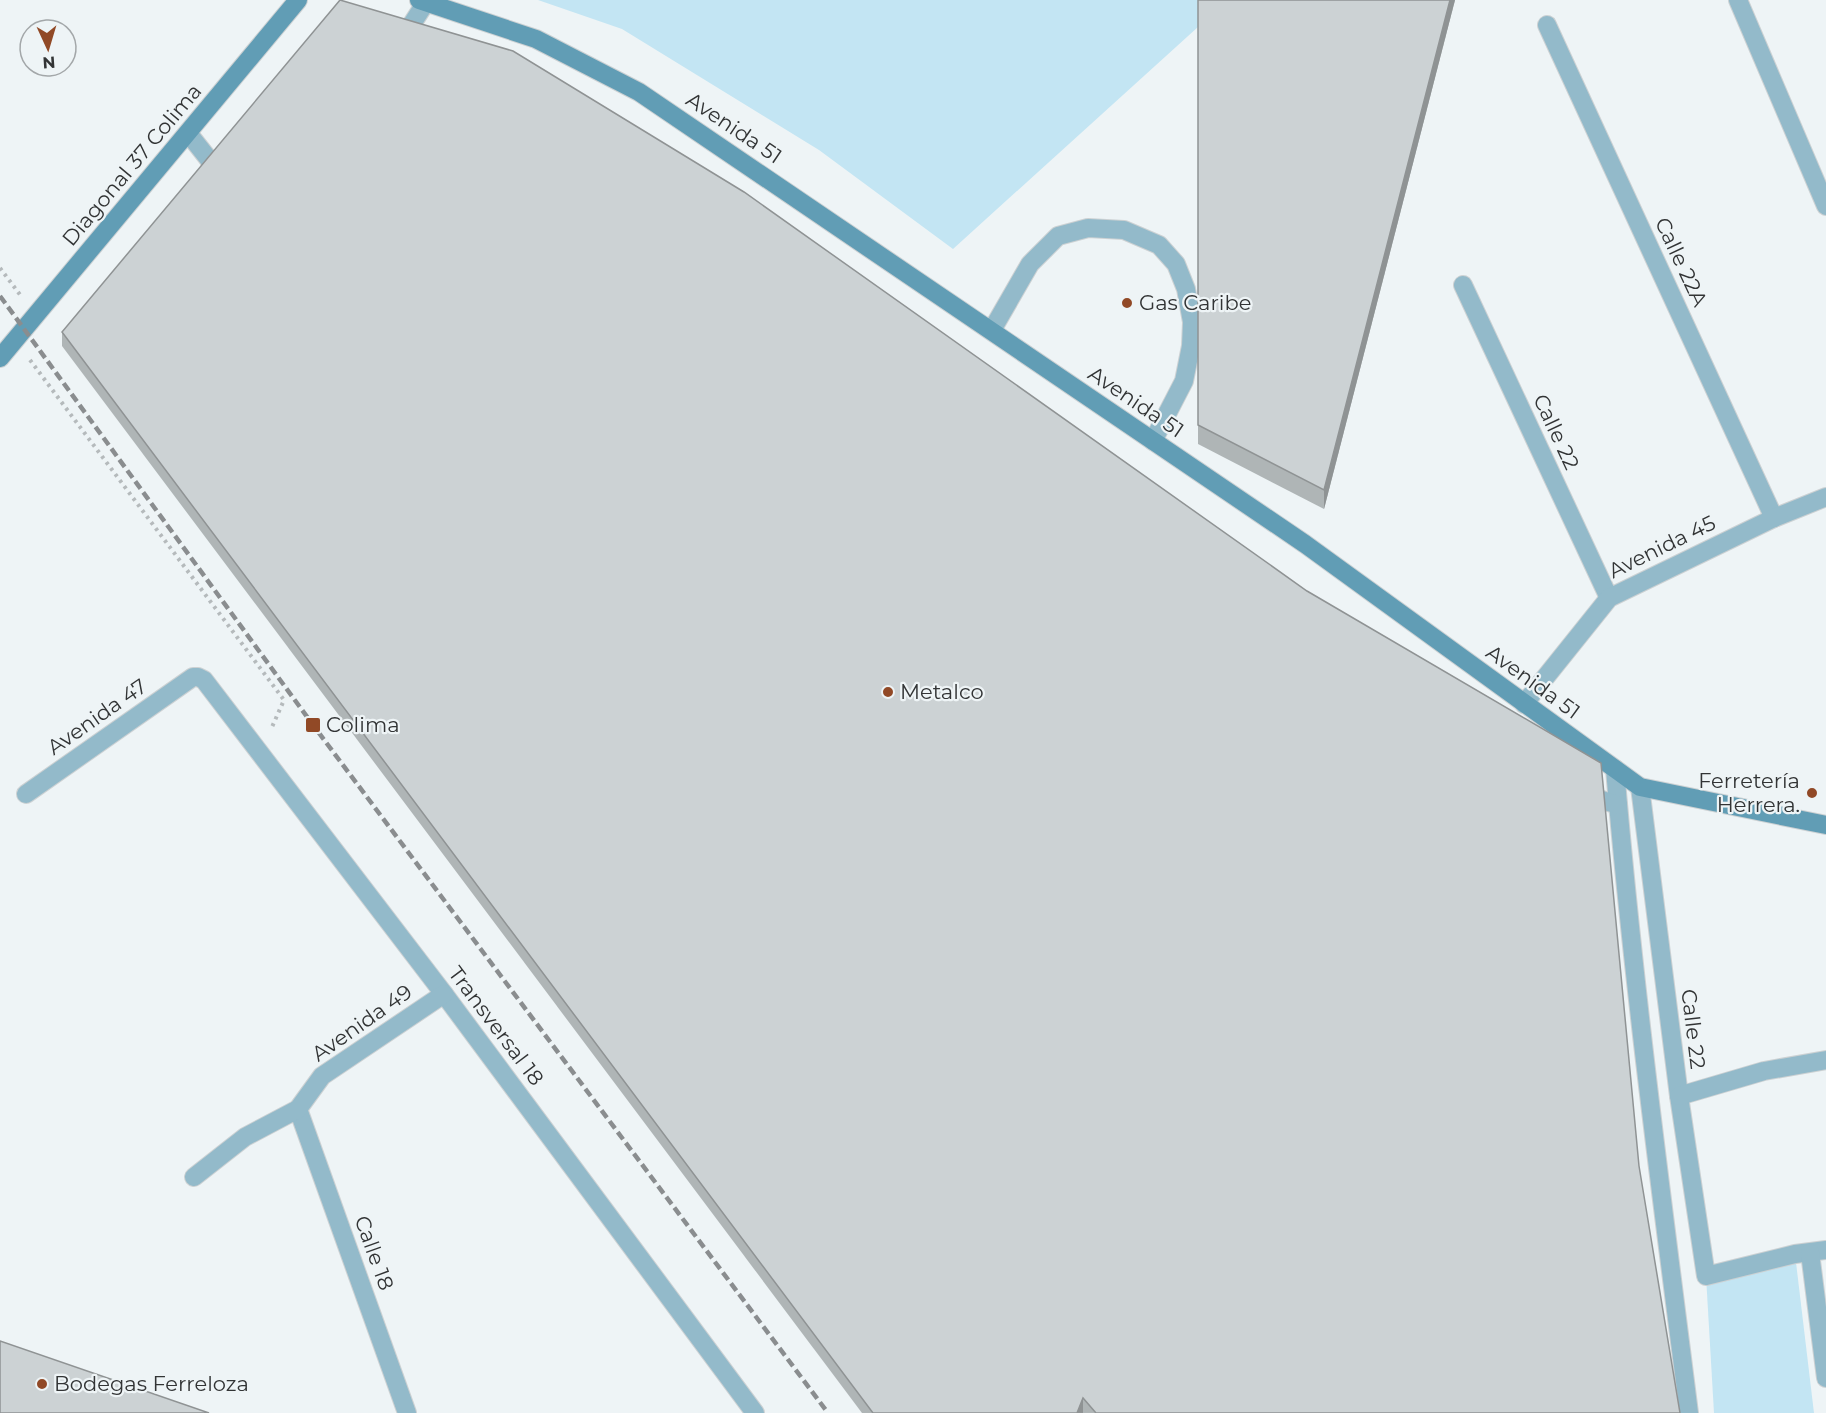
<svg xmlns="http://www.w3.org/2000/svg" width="1826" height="1413" viewBox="0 0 1826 1413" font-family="Montserrat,sans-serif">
<rect width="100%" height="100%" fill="#eef4f6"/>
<g fill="#c3e5f3">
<path d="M538,0H1198V27L953,249L819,150L622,29Z"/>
<path d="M1795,1254L1814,1413H1714L1706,1276Z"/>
</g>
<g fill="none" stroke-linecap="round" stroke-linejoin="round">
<defs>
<g id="lane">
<path d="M401,41L426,2"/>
<path d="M188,133L222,176"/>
<path d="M992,330L1030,264L1058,236L1088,228L1124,230L1159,245L1176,264L1186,289L1192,322L1191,346L1184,381L1153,441"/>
<path d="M1615,769C1633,984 1662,1199 1689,1413"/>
<path d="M1583,794L1618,805"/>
</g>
<g id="street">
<path d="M1738,0L1826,206"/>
<path d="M1547,25L1774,518"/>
<path d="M1463,285L1609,598"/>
<path d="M1524,704L1609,598L1774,518L1826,497"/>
<path d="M1640,787L1679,1096L1706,1276L1795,1254L1826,1250"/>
<path d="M26,794L193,677H198L204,680L444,994L755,1413"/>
<path d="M1679,1096L1764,1071L1826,1060"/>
<path d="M298,1109L407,1413"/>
<path d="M194,1177L245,1137L298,1109L322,1076L444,994"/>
<path d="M1810,1253L1826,1378"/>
</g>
<g id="secondary">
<path d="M419,0L536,39L639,92L1305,544L1640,787L1826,825"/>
<path d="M0,358L298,0"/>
</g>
</defs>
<use href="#lane" stroke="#ccd1d3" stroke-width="20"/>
<use href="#street" stroke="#ccd1d3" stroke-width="20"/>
<use href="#secondary" stroke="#ccd1d3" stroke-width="20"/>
<g stroke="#b5babc" stroke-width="4" stroke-dasharray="3 4.5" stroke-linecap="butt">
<path d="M0,268L21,296"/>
<path d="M30,360L284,700L272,727"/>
</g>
<use href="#lane" stroke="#93baca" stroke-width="18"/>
<use href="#street" stroke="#93baca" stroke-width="18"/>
<use href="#secondary" stroke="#619db5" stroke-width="18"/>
<path stroke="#8a8d8f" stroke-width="4.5" stroke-dasharray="9 4.5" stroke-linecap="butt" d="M0,296L313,725L828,1413"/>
</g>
<g fill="#afb5b6">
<path d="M1198,0H1455L1324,509L1198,444Z"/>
<path d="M62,332L1639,1166L1680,1413H862L62,346Z"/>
</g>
<g fill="#8f9394">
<path d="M1450,0H1455L1324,509V490Z"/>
<path d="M1083,1398V1413H1077Z"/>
</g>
<g fill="#ccd2d4" stroke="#8f9394" stroke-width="1.5">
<path d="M340,0L513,51L744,192L1307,591L1601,763L1639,1166L1680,1413H1096L1083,1398L1077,1413H873L62,332Z"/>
<path d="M1198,0H1450L1324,490L1198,425Z"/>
<path d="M0,1341L209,1413H0Z"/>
</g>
<g fill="#914926" stroke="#eef4f6" stroke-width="2">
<circle cx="1127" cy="303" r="6"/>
<circle cx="888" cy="692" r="6"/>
<rect x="305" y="717" width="16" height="16" rx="3"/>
<circle cx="1812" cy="793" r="6"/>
<circle cx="42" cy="1384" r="6"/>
</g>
<g text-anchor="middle" stroke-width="4.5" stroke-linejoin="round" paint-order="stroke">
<g font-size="21" fill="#323435" stroke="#eef4f6">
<text transform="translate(734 128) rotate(34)" y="7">Avenida 51</text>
<text transform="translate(132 165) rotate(-50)" y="7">Diagonal 37 Colima</text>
<text transform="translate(1681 262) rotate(65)" y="7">Calle 22A</text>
<text transform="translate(1136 402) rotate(34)" y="7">Avenida 51</text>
<text transform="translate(1556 432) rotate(65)" y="7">Calle 22</text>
<text transform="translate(1662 547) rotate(-26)" y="7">Avenida 45</text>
<text transform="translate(1533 682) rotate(36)" y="7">Avenida 51</text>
<text transform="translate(97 717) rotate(-35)" y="7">Avenida 47</text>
<text transform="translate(362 1023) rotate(-35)" y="7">Avenida 49</text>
<text transform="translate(496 1026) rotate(53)" y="7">Transversal 18</text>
<text transform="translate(1693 1029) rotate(83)" y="7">Calle 22</text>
<text transform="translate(374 1253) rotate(70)" y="7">Calle 18</text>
</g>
<g font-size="21" fill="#323435" stroke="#eef4f6" text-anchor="start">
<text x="1139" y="310">Gas Caribe</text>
<text x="900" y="699">Metalco</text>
<text x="326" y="732">Colima</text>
<text x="1800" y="788" text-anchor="end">Ferretería<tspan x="1800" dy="24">Herrera.</tspan></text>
<text x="54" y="1391">Bodegas Ferreloza</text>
</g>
</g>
<g transform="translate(48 48) rotate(176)"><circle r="28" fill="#eef4f6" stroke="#a3a7a9" stroke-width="1.5"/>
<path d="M0-4.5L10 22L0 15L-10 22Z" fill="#914926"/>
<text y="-9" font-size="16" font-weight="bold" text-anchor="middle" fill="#323435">N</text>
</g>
</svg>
